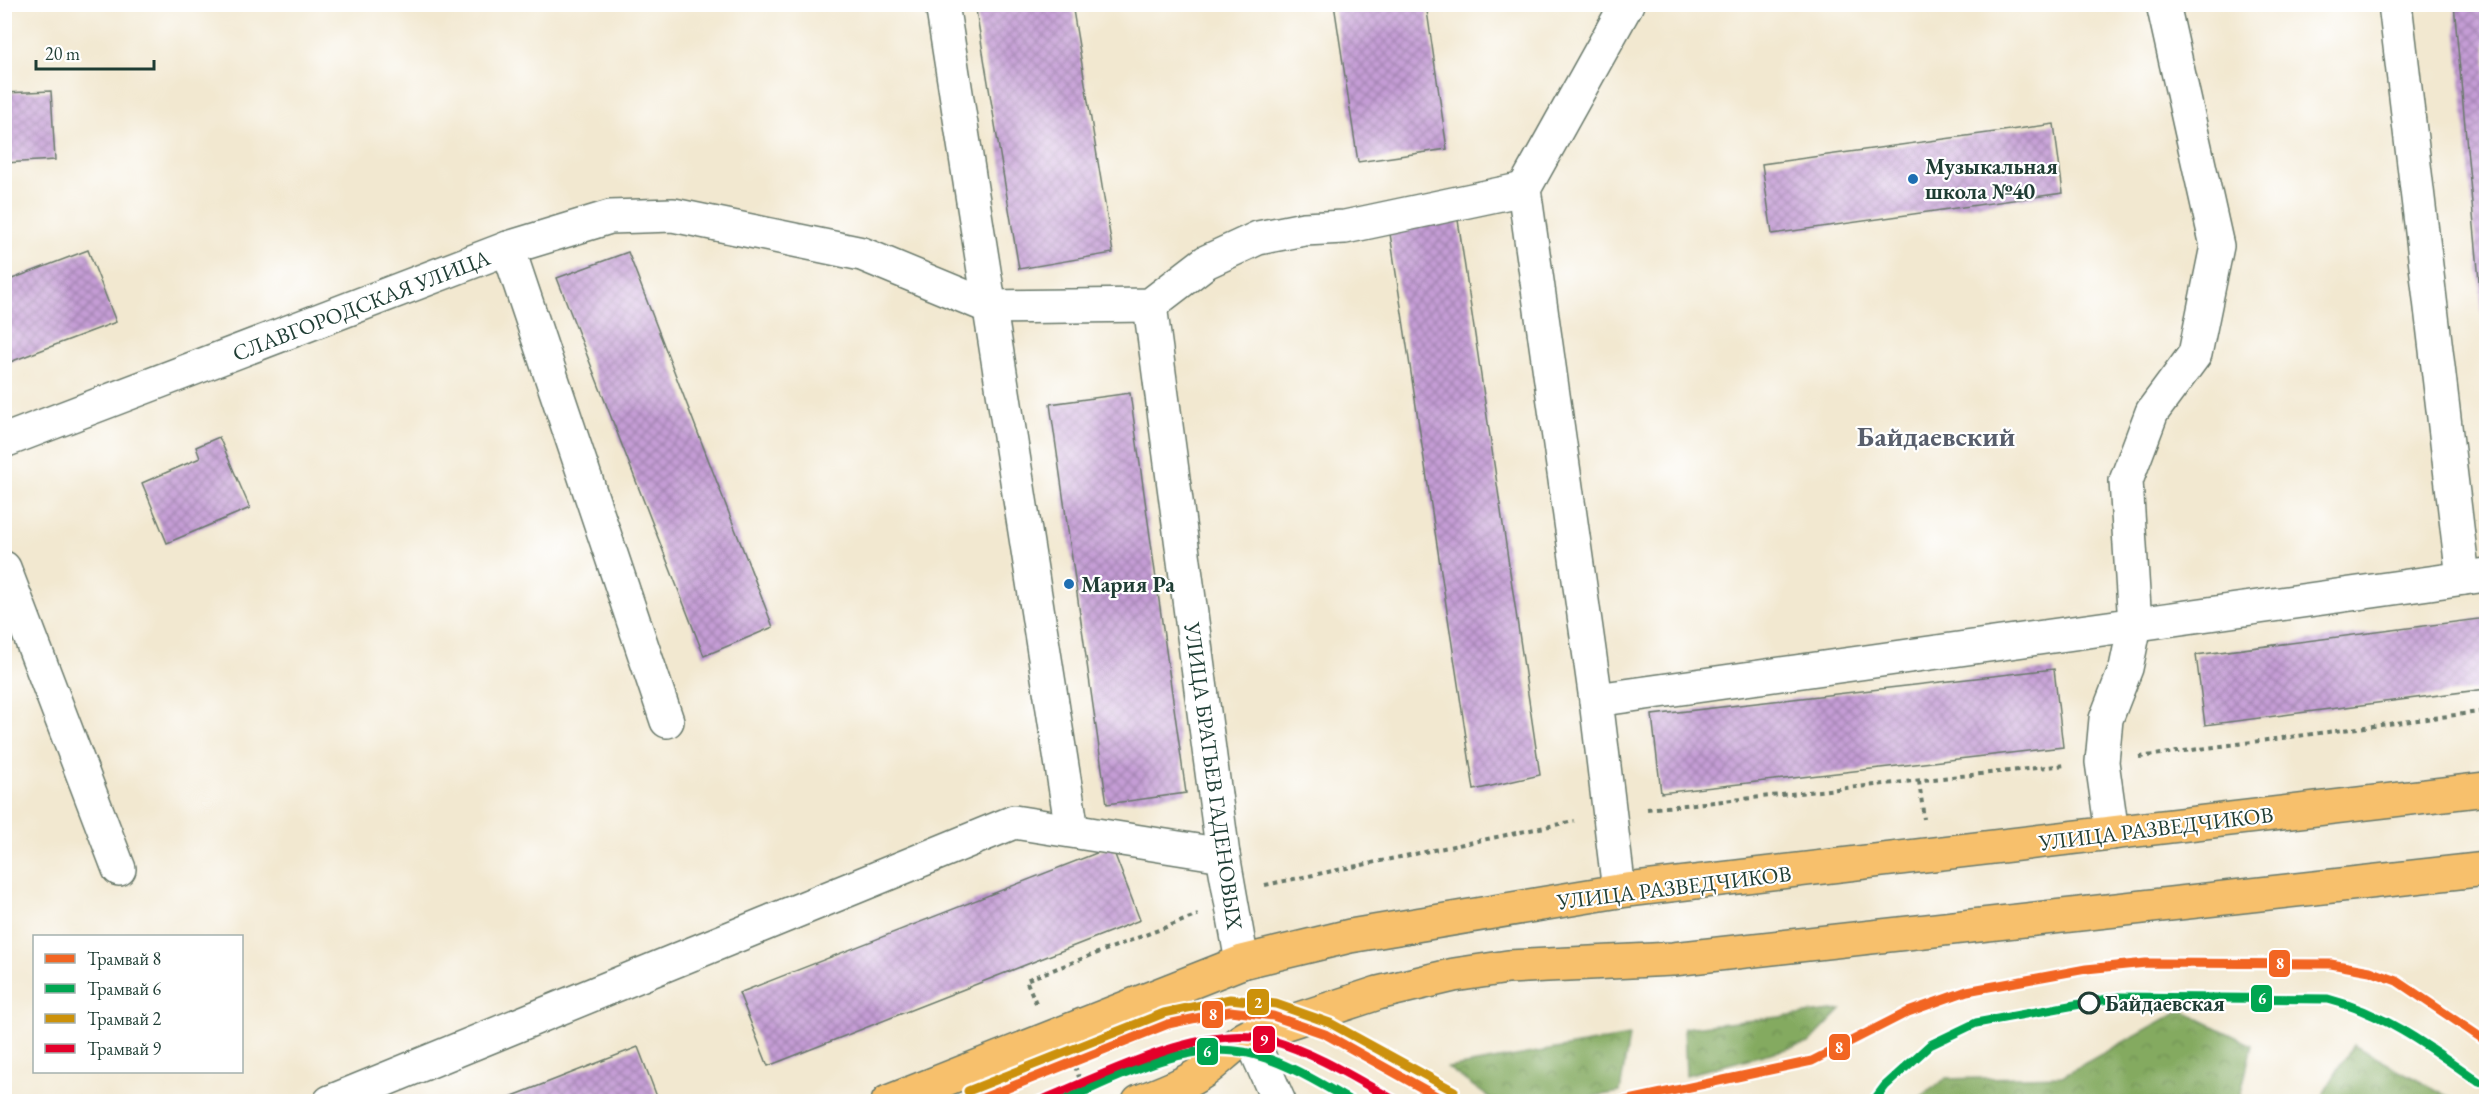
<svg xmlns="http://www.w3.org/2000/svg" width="2491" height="1106" viewBox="0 0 2491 1106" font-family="'EB Garamond',serif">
<defs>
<pattern id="forest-crowns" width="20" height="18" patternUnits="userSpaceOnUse" patternTransform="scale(1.5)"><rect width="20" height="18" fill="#84aa60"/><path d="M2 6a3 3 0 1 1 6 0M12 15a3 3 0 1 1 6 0" fill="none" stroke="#6b8c50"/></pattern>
<pattern id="building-cross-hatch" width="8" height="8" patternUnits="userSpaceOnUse" patternTransform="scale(1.5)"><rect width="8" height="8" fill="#c59dd5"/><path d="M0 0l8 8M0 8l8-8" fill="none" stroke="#9f81ae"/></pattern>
</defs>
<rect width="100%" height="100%" fill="#fff"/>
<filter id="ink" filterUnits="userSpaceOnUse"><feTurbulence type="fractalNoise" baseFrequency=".0167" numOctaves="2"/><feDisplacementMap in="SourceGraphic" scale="12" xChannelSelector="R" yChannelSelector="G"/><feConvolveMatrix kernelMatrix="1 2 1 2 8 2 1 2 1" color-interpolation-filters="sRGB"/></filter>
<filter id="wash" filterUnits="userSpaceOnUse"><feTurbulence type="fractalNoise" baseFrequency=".008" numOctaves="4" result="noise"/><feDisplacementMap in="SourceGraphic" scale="24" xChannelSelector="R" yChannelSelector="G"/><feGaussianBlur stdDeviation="1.35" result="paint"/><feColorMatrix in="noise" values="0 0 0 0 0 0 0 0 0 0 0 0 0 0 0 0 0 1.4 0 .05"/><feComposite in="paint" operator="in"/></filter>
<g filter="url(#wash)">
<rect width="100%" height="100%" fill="#f2e8d0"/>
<g fill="url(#forest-crowns)" stroke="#52744a" stroke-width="1.5">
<path d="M1841,1010L1809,1043L1686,1075L1684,1028Z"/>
<path d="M2181,1010L2252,1045L2239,1101H1915L1945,1079L2062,1076Z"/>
<path d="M1629,1036L1620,1092L1565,1101H1494L1448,1068Z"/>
<path d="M2353,1045L2456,1101H2319Z"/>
</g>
<g id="blocks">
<g fill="url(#building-cross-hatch)">
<path d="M975,4H1072L1113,253L1019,269Z"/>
<path d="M1334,4H1426L1447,149L1358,162Z"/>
<path d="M2454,4H2486V346L2485,347Z"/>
<path d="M51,91L55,160L4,163V93Z"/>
<path d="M2054,124L2063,193L1772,234L1762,164Z"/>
<path d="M1458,220L1540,775L1474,790L1389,227Z"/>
<path d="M88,250L116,322L10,362L4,347V282Z"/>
<path d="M628,252L773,627L704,656L557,278Z"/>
<path d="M1130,393L1186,793L1107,804L1050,404Z"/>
<path d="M219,437L250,508L167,543L142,483L200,458L196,447Z"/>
<path d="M2486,618V689L2205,725L2196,655Z"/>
<path d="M2054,669L2063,747L1661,793L1652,715Z"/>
<path d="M1112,847L1140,920L768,1066L739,993Z"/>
<path d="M638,1047L659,1102H500V1101Z"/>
</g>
</g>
</g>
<g filter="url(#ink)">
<use href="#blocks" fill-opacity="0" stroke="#69796b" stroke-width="1.5"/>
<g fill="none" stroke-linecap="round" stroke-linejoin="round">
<defs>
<g id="minor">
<path d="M942,4L1072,830"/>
<path d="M2395,4L2463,578"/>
<path d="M508,248L667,721"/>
<path d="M1150,305L1223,855L1242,962"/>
<path d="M4,441L508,248L610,217L673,215L862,254L990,307L1150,305L1206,262L1258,238L1304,229L1345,227L1524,189"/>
<path d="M4,568L119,869"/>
<path d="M1596,700L1524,189L1627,4"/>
<path d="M2112,833L2102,762L2106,719L2126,668L2135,625L2126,481L2152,412L2195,354L2217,246L2163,4"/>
<path d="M1619,891L1596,700L2486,575"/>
<path d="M1253,1034V1043L1279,1102"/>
<path d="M330,1102L1014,822L1223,855"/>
</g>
<g id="major">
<path d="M888,1102L1242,962L1350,936L1619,891L2486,789"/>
<path d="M1139,1102C1161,1093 1184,1085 1204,1071C1221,1059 1233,1043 1253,1034L1378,993L1454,975L1508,967L1673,959L2486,869"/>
</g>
</defs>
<use href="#minor" stroke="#69796b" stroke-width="36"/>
<use href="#major" stroke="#69796b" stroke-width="36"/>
<g stroke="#69796b" stroke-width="4" stroke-dasharray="4.5 4.5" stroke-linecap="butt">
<path d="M2139,757L2486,711"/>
<path d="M1919,781L1924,819"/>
<path d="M1647,809L2066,765"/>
<path d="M1265,885L1574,821"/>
<path d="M1036,1003L1026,980L1198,915"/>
<path d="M1075,1066L1088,1102"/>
</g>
<use href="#minor" stroke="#fff" stroke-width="33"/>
<use href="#major" stroke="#f7c06c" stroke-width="33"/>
<path stroke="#1f3d34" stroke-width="1.5" d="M1659,1092L1700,1102"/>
<defs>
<g id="tram-1">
<path d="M973,1102L1168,1024L1230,1011L1273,1016L1325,1034L1447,1102"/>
<path d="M1620,1102L1812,1061L1908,1012L1967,991L2086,969L2146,963L2331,964L2370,971L2397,981L2486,1041"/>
</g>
<g id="tram-2">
<path d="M1060,1102C1115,1079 1174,1045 1235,1051C1273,1054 1320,1083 1352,1102"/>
<path d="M1873,1102L1885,1086L1930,1045L1976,1023L2119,997L2328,999C2386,1014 2431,1048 2479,1082"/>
</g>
<path id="tram-3" d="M968,1091L1164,1013L1230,999L1276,1004L1330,1023L1454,1091"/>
<path id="tram-4" d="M1038,1102C1100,1077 1204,1022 1270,1040C1316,1053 1356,1079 1397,1102"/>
</defs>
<use href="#tram-1" stroke="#fff" stroke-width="14"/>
<use href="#tram-2" stroke="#fff" stroke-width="14"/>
<use href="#tram-3" stroke="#fff" stroke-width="14"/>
<use href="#tram-4" stroke="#fff" stroke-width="14"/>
<use href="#tram-1" stroke="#f26522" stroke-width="9"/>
<use href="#tram-2" stroke="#00a651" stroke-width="9"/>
<use href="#tram-3" stroke="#cc910a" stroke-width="9"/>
<use href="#tram-4" stroke="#e4002b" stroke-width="9"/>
</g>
</g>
<g fill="#1f6fb2" stroke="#fff" stroke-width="2">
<circle cx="1913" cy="179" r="6"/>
<circle cx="1069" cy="584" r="6"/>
</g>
<circle fill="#fff" stroke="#1f3d34" stroke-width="3" cx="2089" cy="1003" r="10"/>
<g text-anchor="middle" stroke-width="4.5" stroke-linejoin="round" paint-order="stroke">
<g font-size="22" font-weight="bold" fill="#1f3d34" stroke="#fff" text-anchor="start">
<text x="1925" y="174">Музыкальная<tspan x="1925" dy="25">школа №40</tspan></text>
<text x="1081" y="592">Мария Ра</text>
</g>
<g font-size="22" fill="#1f3d34" stroke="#fff">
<text transform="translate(361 305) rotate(-21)" y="8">СЛАВГОРОДСКАЯ УЛИЦА</text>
<text transform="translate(1214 776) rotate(82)" y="8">УЛИЦА БРАТЬЕВ ГАДЕНОВЫХ</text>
<text transform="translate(2156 828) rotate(-7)" y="8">УЛИЦА РАЗВЕДЧИКОВ</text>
<text transform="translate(1674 887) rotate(-7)" y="8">УЛИЦА РАЗВЕДЧИКОВ</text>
</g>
<g font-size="22" font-weight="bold" fill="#1f3d34" stroke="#fff" text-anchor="start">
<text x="2105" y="1011">Байдаевская</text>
</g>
<g font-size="28" font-weight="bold" fill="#595f6c" stroke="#fff">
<text x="1936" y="446">Байдаевский</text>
</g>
</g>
<g stroke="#fff" stroke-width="2">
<rect x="2268" y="949" width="23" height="29" rx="6" fill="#f26522"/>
<rect x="2250" y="984" width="23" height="29" rx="6" fill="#00a651"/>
<rect x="1246" y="988" width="24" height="28" rx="6" fill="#cc910a"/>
<rect x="1201" y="1000" width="23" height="29" rx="6" fill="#f26522"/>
<rect x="1252" y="1025" width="24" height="29" rx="6" fill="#e4002b"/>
<rect x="1828" y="1033" width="23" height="28" rx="6" fill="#f26522"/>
<rect x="1196" y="1037" width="23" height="29" rx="6" fill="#00a651"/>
</g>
<g font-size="16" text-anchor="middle" font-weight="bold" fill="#fff">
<text x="2280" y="969">8</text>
<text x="2262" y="1004">6</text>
<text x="1258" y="1008">2</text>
<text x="1213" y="1020">8</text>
<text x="1264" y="1045">9</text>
<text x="1839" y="1053">8</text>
<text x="1207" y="1057">6</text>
</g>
<rect width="2491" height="1106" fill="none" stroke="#fff" stroke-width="24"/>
<rect x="33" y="935" width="210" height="138" fill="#ffffff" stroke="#a5b1ae" stroke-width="1.5"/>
<rect x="45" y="954" width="30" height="9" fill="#f26522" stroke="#a5b1ae" stroke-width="1.5"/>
<text x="87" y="965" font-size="18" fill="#1f3d34">Трамвай 8</text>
<rect x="45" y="984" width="30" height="9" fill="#00a651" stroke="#a5b1ae" stroke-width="1.5"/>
<text x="87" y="995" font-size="18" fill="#1f3d34">Трамвай 6</text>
<rect x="45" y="1014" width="30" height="9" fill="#cc910a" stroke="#a5b1ae" stroke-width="1.5"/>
<text x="87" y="1025" font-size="18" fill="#1f3d34">Трамвай 2</text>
<rect x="45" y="1044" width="30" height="9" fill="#e4002b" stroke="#a5b1ae" stroke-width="1.5"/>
<text x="87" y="1055" font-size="18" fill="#1f3d34">Трамвай 9</text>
<path d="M36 60v9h118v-9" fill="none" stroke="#1f3d34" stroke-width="3"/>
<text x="45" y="60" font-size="18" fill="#1f3d34" stroke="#ffffff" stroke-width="4.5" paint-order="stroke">20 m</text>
</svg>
